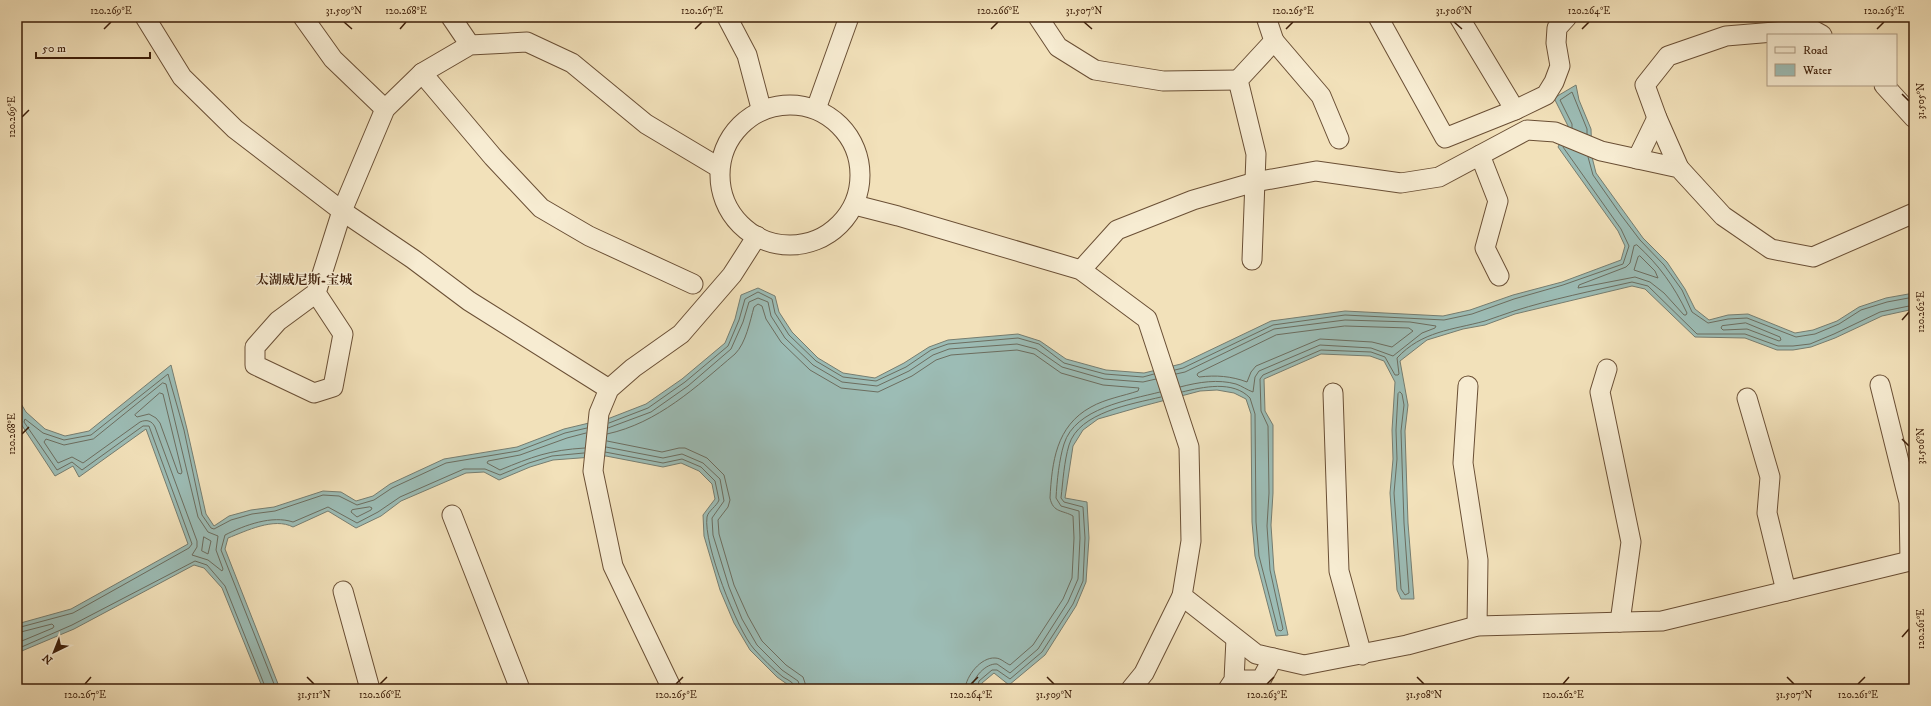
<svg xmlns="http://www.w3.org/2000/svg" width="1931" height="706" viewBox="0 0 1931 706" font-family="'IM FELL DW Pica','Noto Serif SC',serif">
<rect width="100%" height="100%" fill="#f2e1ba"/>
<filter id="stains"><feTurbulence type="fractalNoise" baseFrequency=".005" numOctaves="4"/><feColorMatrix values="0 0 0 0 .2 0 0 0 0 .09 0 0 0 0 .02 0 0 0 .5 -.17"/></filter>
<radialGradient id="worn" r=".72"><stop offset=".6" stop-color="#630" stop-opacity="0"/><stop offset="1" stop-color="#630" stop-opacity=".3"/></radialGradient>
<path fill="#9cbcb5" stroke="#767d70" d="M1576,85L1579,100L1591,129L1592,157L1596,173L1643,238L1667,262L1685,289L1695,309L1709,320L1728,315L1748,314L1795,333L1813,330L1837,321L1859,307L1886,298L1914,293V309L1882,316L1835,338L1811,347L1793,350H1777L1745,338L1695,337L1645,289L1632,286L1515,314L1485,325L1463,329L1427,340L1400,361L1408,405L1405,431L1408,523L1414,599H1401L1397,590L1390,493L1393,459L1392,430L1395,382L1384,361L1370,356L1321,354L1264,379L1265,411L1273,425V493L1271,525L1274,570L1288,635L1276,636L1255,556L1252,522L1251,414L1246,399L1234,393L1217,390L1200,391L1143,406L1098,419L1083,430L1073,446L1065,498L1087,502L1089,538L1086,582L1076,606L1045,655L1009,685L994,673L982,683L980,689H794L777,677L750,650L734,623L720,590L704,536L703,515L715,499L712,484L699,471L681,463L663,467L606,456L553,460L530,467L499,480L484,472L466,473L401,501L381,516L356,528L328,511L293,527C274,517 246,531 228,538L225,549L280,689H263L222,588L204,568L194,565L74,629L17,653V624L71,609L188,544L146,429L79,477L73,466L55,476L17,418V397L26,412L45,429L65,436L89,431L171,365L187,429L206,514L214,526L229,516L251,510L274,507L323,491L341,492L356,501L373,496L390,484L444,459L517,447L564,429L610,418L646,404L682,379L725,343L735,319L741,295L758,288L775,296L779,312L792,332L818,358L843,373L875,378L904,363L929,347L948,340L1018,334L1040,341L1066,359L1106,370L1144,373L1181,364L1271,321L1345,311L1443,316L1470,310L1513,295L1562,282L1621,260L1625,246L1618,231L1558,147L1568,126L1554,98Z"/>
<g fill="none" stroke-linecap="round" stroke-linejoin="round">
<g stroke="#6c6d5f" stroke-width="1">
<path d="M1572,128V124L1560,100L1572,92L1587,129V134"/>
<path d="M1588,157L1593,175L1621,215L1640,240L1664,265L1682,290L1692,312L1708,323L1728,319L1747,318L1796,337L1815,334L1839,324L1861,310L1887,302L1914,297"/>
<path d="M1637,245C1659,265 1674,286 1687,313L1686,315H1684L1664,293L1650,282L1635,277L1578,288L1579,285L1626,267L1630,263L1634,246Z"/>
<path d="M1640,256L1655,271L1658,278L1634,270L1638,257Z"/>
<path d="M1746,323L1780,337L1781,340L1779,341L1747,329L1723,330L1721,328L1722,326Z"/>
<path d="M1345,326L1409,328L1413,331L1392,347L1372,342L1320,339L1256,366L1251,372L1247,382C1231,376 1216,375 1199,377L1197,375L1198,373L1276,335Z"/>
<path d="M1175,370L1183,368L1273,325L1345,315L1444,320L1472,314L1514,299L1563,285L1623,264L1629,246L1621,229L1563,147"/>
<path d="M1176,374L1185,372L1274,329L1345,320L1410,322L1436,326L1435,328L1422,333L1393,356L1371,348L1320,345L1259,371L1255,377L1253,392C1247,390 1242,386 1236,384C1218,379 1199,382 1180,387"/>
<path d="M163,383L166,384L198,517L208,532L218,536L216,550L223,569L222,571L208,560L192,555L197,547V541L155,427C152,421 147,419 140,422L83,463L72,457L58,463L44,442L46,439L64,445L93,439Z"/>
<path d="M1182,392C1203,387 1233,380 1250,398L1255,414L1256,522L1259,556L1276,622L1278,630L1281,631L1283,629L1270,570L1267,526L1269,493L1268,426L1261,411L1260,379L1263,375L1321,350L1371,352L1385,357L1395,375H1398L1399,374L1397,358C1422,331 1452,330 1485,321C1495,318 1504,314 1514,311C1552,299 1592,291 1632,282L1648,286L1697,334H1745L1778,346H1793L1810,344L1834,334L1880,312L1914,305"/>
<path d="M1400,392L1402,394L1404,405L1401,431L1404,523L1409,593L1405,595L1401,589L1394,493L1397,459L1396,430L1398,394Z"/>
<path d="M160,393L163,394L182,472L181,474L178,473L160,423L156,418L149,414L137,417L135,415Z"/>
<path d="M609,423L648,408L685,382L728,346L739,320L745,299L758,292L772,299L775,313L789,335L816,361L843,377L876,381L906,367L931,350L948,344L1018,338L1039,344L1064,363L1105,374L1143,377L1154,374"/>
<path d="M608,428L651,412L688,386L731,349L743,322L749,302L758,298L768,302L771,316L785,338L813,365L842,382L877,386L909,371L933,355L949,349L1017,344L1036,349L1062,367L1104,379L1143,382L1156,379"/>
<path d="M607,434C658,423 696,387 735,354C746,343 750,321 754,307L758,304L762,306L766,319L781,342L810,370L841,388L878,392L912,376L936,360L951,355L1017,350L1034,354L1061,373L1103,385L1139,388L1138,391C1123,396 1105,399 1091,407C1056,426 1052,462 1050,498C1053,513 1063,510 1073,516L1074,538L1072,578L1063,599L1033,645L1010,665C1005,663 1001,658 995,658C981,657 966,676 965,689"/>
<path d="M607,441L662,452L679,448H685L707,458L724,475L730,500L728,507L718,520L719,534L734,585L748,616L762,641L786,665L803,677L807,689"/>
<path d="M606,447L663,458L682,454L703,463L720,479L724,501L712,518L713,535L729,587L742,619L757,645L782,670L798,681L801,689"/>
<path d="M585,448C549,450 532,457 500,470L487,463L488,461L520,455L567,438L586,433"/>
<path d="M605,452L663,463L682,459L701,467L715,481L719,500C717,506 708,511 707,517C703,543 737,630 754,649C763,659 773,669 783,677C788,680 795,683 796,689"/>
<path d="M370,507L372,508L371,510L357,517L351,512L352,510Z"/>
<path d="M204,537L211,541L208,554L202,551Z"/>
<path d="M17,628L73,613L189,548L192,544L149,426H143L82,470L72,462L57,470L24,422L25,419L43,433L64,440L91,435L168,374L184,430L202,515L211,528L214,529L231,520L252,514L275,511L323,495L339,496L357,505L374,500L392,488L446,463L518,451L565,433L587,428"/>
<path d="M17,633L52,624L54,626L53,628L17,643"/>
<path d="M17,649L72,625L195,561L207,565L225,586L266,689"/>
<path d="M276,689L221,550L225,535C245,525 272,515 293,522L328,507L357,523L378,512L400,497L464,469H485L500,475L529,463L552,456L584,453"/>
<path d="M972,689C972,678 986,663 997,664L1010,673L1038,649L1068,602L1078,579L1080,538L1079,511L1061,506L1056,498C1057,481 1059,460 1064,444C1075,408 1129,400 1160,392"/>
<path d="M977,689L979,681L992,670H997L1010,679L1042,652L1073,604L1083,581L1085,538L1083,507L1064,502L1061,498C1063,481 1064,462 1069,445C1079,412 1132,404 1161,397"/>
</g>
<defs>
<g id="minor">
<path d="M145,17L182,77L235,129L342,211L413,259L469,301L609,389"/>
<path d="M303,17L333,59L385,109"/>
<path d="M451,17L470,45"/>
<path d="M727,17L747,55L761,108"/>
<path d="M1038,17L1058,47L1095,70L1163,81L1238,80"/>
<path d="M1378,17L1445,138L1515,110L1459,17"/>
<path d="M1274,41L1321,96L1339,139"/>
<path d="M422,73L493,157L541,208L589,236L693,284"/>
<path d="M1884,85L1914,118"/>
<circle cx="790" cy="175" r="70"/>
<path d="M816,109L849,17"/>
<path d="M1515,110L1546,95L1554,82L1560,66L1556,43L1557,28L1567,17"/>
<path d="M1480,155L1498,201L1485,248L1499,276"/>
<path d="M1637,159L1657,118"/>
<path d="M1679,168L1657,118L1645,85L1668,56L1726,36L1811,29L1822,35"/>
<path d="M855,205L898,216L1081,270L1147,319L1189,447L1191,541L1182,596L1256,654L1304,665L1407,645L1477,626L1662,621L1914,560"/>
<path d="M1252,260L1256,154L1238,80L1274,41L1266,17"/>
<path d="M1081,270L1117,230L1193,200L1255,182L1316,171L1401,183L1439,177L1527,130L1555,132L1601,151L1679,168L1723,216L1771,249L1813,257L1914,213"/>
<path d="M316,293L343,334L333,387L314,393L255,365V347L278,321L316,293L342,211L385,109L422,73L470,45L527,42L572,63L646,124L718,167"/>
<path d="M1607,369L1600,392L1631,542L1620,622"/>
<path d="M1880,385L1909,502L1910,561"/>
<path d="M1468,386L1463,463L1478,560L1477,626"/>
<path d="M1333,393L1339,571L1362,655"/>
<path d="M1747,398L1770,477L1767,513L1786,591"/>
<path d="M452,515L520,689"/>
<path d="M343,591L370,689"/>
<path d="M1234,680H1261L1273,658"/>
<path d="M672,689L613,566L593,471L599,413L609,389L633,368L681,334L732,275L757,236"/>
<path d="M1131,689L1144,673L1182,596"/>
<path d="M1228,689L1234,680L1236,639"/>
</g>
</defs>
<use href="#minor" stroke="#6a4f35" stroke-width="21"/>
<use href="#minor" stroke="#f7ecd2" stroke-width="19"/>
</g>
<path fill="none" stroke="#3d1e09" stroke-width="1.5" d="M344,22L352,29M1084,22L1092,29M1454,22L1462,29M104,29L111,22M400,29L406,22M695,29L702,22M991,29L998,22M1286,29L1293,22M1582,29L1589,22M1877,29L1884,22M1902,94L1909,101M22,117L29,110M1902,320L1909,312M22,434L29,427M1902,439L1909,446M1902,637L1909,629M307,677L314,684M1047,677L1054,684M1417,677L1424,684M1787,677L1794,684M85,684L91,677M380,684L387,677M676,684L683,677M971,684L978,677M1267,684L1274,677M1563,684L1569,677M1858,684L1865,677"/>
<g text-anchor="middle" stroke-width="3" stroke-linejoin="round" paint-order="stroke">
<g font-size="13" font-weight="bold" fill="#3d1e09" stroke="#f7ecd2">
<text x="304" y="284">太湖威尼斯-宝城</text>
</g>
</g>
<rect width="1931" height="706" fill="none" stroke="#f2e1ba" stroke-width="44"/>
<rect x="1767" y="34" width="130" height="52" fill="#f7ecd2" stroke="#ad9a82"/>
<rect x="1775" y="47" width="20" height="6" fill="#f7ecd2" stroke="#ad9a82"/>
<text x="1803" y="54" font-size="12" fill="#3d1e09">Road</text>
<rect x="1775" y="64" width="20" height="12" fill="#9cbcb5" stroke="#ad9a82"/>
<text x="1803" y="74" font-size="12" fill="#3d1e09">Water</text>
<g transform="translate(54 652) rotate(223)" stroke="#f7ecd2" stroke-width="3" paint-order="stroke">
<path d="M0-3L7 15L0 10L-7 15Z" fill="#3d1e09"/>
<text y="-6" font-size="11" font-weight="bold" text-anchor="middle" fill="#3d1e09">N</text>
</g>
<path d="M36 52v6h114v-6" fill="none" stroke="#3d1e09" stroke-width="2"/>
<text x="42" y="52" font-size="12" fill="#3d1e09" stroke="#f7ecd2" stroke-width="3" paint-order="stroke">50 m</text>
<rect x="22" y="22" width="1887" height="662" fill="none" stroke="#3d1e09" stroke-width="1.5"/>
<g font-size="10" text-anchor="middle" fill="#3d1e09">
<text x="111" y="14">120.269°E</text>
<text x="344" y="14">31.509°N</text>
<text x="406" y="14">120.268°E</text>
<text x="702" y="14">120.267°E</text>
<text x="998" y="14">120.266°E</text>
<text x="1084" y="14">31.507°N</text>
<text x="1293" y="14">120.265°E</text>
<text x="1454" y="14">31.506°N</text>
<text x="1589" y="14">120.264°E</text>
<text x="1884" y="14">120.263°E</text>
<text transform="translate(1920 101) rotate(-90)" y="4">31.505°N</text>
<text transform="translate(11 117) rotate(-90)" y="4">120.269°E</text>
<text transform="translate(1920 312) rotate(-90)" y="4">120.262°E</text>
<text transform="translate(11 434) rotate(-90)" y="4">120.268°E</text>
<text transform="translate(1920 446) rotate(-90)" y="4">31.506°N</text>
<text transform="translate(1920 629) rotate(-90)" y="4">120.261°E</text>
<text x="85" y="698">120.267°E</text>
<text x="314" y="698">31.511°N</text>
<text x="380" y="698">120.266°E</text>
<text x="676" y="698">120.265°E</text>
<text x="971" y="698">120.264°E</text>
<text x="1054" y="698">31.509°N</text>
<text x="1267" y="698">120.263°E</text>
<text x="1424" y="698">31.508°N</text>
<text x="1563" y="698">120.262°E</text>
<text x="1794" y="698">31.507°N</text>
<text x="1858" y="698">120.261°E</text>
</g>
<rect width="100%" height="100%" filter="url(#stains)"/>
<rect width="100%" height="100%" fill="url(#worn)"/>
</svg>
